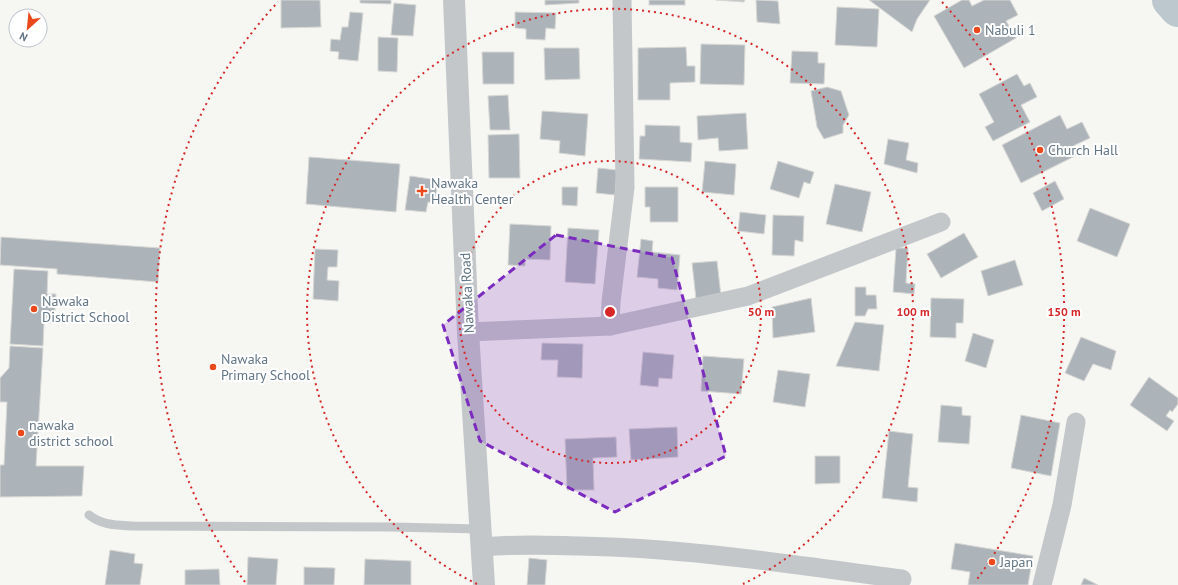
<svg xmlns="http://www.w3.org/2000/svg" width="1178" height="585" viewBox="0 0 1178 585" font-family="'PT Sans',sans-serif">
<rect width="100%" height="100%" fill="#f6f6f2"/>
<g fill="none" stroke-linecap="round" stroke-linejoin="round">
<path stroke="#bcc8cd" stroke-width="36" d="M1170,0L1178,9"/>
</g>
<g fill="#acb4b9" stroke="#d7d7d5">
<path d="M281,0H320L321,27L281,28Z"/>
<path d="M360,0H391V4L360,3Z"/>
<path d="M545,0H579V3L545,5Z"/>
<rect x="649" y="0" width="36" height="5"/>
<path d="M716,0H745L744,2Z"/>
<path d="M756,0L778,1L780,24L757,22Z"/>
<path d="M869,0H930L917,19L912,32Z"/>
<path d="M962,0H969L972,6L984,0H1010L1018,15L1006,21L1016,38L964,68L934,16Z"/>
<path d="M394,3L416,5L413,36L391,35Z"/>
<path d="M837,7L879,9L877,47L835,45Z"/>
<path d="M350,12L363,13L358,61L338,59L339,52L330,51L331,39L340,40L342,27H348Z"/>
<path d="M515,12L556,13L555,29L546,28L545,40L526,39V29L515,28Z"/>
<path d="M378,37L398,38L397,72L378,71Z"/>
<path d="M701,44L745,45L744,85L700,84Z"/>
<path d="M686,47L687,66H695V82L670,83V100H638V48Z"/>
<path d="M544,48H579L580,79L545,80Z"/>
<path d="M792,51L818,52V63H825L824,84L790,83Z"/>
<path d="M482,52H514V84H483Z"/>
<path d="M1017,74L1024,86L1030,83L1037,97L1021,105L1030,122L993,141L985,127L994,122L979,94Z"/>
<path d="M827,87L841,91L849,115L843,125V133L824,139L817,127L811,91Z"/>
<path d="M508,95L510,130H490L488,96Z"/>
<path d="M542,111L588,114L585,156L559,153L560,141L540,139Z"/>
<path d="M746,113L748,149L719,151L718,138L698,140L697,116Z"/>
<path d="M1060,115L1067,129L1082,122L1090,138L1073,146L1077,155L1021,183L1002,145Z"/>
<path d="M645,125L680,126V142L692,143L691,162L639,159L640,136H645Z"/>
<path d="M519,134L520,178H489L488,135Z"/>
<path d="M888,139L909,143L906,160L918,163L917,173L884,164Z"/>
<path d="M309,157L400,164L396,212L306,204Z"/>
<path d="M705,161L736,164L734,195L702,192Z"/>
<path d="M778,161L814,172L810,184L804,182L799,198L770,189Z"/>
<path d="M598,168L617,170L615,195L596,193Z"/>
<path d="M410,176L438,180L435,203L428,202L426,212L405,210Z"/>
<path d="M1055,181L1064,199L1042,211L1033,193Z"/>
<path d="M835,184L871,192L862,232L826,224Z"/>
<path d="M562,187H578L577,206L562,205Z"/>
<path d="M645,187H678V222H650V207H645Z"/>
<path d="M1090,208L1130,224L1117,257L1077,241Z"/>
<path d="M740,212L766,215L764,234L738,231Z"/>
<path d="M773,215L804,216L803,242L795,240L794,256L772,255Z"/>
<path d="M510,224L551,226L550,260L525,259V266L508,265Z"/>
<path d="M568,228L599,230L595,284L565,282Z"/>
<path d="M964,233L978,257L941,278L927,254Z"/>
<path d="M1,237L160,248L158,282L57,274V269L0,265Z"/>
<path d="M641,239L653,241L652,252L680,255L677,290L658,288V279L637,277Z"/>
<path d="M896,248H908L906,283L915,284L914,294L893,292Z"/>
<path d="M315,249L338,250L337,267H328L327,280L339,281L338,301L313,299Z"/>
<path d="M1015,260L1023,285L988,296L981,271Z"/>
<path d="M717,261L721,296L696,299L692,263Z"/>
<path d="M14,269L48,271L47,294H56L54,323H44L43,346L10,344Z"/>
<path d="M855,287H866V295H876L877,309H868L865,316H855Z"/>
<path d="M811,298L815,332L773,338L772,307Z"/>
<path d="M931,298L964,299L963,323H956V338L930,337Z"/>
<path d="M855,322L884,325L879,371L836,366Z"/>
<path d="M973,333L994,340L986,368L965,361Z"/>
<path d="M1081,337L1116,351L1111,370L1093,364L1084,381L1065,373Z"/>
<path d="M542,343L583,344L582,378L557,377L558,360H541Z"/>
<path d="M10,346L43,348L36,466H84L82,496L0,497V465H4L7,402H0V378L9,368Z"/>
<path d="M643,352L674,355L672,379L659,378L658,387L640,385Z"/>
<path d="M703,356L744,359L741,394L701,391Z"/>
<path d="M778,370L810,374L805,407L773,402Z"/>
<path d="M1149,377L1178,398V404L1172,412L1170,410L1166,416L1174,421L1167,431L1130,405Z"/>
<path d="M941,405L962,407V415L971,416L969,444L938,442Z"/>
<path d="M1021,415L1060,423L1051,476L1011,468Z"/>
<path d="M677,427L678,457L631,460L629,429Z"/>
<path d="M889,431L913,434L908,487L918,488L917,502L882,498Z"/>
<path d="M616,437L617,457L593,458L594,490H567L565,439Z"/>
<path d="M815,456H840V483L815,484Z"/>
<path d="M955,543L1033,556L1028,585H968L970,572L951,569Z"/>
<path d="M110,550L135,554L134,563L143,564L140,585H105Z"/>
<path d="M248,557L278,559L276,585H247Z"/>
<path d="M529,558L547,560L545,585H527Z"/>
<path d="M365,559L411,561V585H364Z"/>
<path d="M304,567L335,568L334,585H304Z"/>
<path d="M219,569L220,585H185V570Z"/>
<path d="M1084,578L1098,585H1081Z"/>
</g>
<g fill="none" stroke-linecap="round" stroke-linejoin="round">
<path stroke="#c3c7ca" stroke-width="9" d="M89,515C103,526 117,525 134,526L392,527L480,529"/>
<g stroke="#c3c7ca" stroke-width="19">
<path d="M610,326L611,302L625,187L622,0"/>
<path d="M468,332L610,326L748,296L941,222"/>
<path d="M483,547C516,544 547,545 580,546C688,548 795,565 902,579"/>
<path d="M1042,585L1062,505L1076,422"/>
</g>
<path stroke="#c3c7ca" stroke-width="22" d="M454,0L468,332L484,585"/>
</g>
<path fill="#7b2cbf" fill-opacity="0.2" stroke="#7b2cbf" stroke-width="3" stroke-dasharray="8 5" stroke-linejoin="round" d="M556,235L672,258L726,456L615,512L480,441L443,325Z"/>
<g fill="none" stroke="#d62828" stroke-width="2" stroke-dasharray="2 4">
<circle cx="610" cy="312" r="151"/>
<path d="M477 584A303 303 0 1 1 743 584"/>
<path d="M245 582A454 454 0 0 1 278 2M942 2A454 454 0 0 1 975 582"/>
</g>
<g fill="#eb481c" stroke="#fff" stroke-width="1.5">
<circle cx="977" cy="30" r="4"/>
<circle cx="1040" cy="150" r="4"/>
<path d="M420 185h4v4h4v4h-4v4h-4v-4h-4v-4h4z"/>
<circle cx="34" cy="309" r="4"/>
<circle cx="213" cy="367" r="4"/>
<circle cx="21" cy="433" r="4"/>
<circle cx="992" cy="562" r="4"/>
</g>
<g text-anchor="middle" stroke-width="4" stroke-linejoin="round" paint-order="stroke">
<g font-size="14" fill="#637685" stroke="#fff" text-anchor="start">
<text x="985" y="35">Nabuli 1</text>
<text x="1048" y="155">Church Hall</text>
<text x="431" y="188">Nawaka<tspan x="431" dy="16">Health Center</tspan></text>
<text x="42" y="306">Nawaka<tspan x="42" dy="16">District School</tspan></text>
<text x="221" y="364">Nawaka<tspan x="221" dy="16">Primary School</tspan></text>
<text x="29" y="430">nawaka<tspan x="29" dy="16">district school</tspan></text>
<text x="1000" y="567">Japan</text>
</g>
<g font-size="14" fill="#637685" stroke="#fff">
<text transform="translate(467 293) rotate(-93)" y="5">Nawaka Road</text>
</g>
</g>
<circle cx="610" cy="312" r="6" fill="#d62828" stroke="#fff" stroke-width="2"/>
<g font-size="12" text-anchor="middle" font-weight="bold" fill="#d62828" stroke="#fff" stroke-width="4" stroke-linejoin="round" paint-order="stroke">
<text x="761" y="316">50 m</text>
<text x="913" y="316">100 m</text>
<text x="1064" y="316">150 m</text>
</g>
<g transform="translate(28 28) rotate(207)"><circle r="19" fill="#ffffff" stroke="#c1c8ce"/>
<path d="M0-3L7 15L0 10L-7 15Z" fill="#eb481c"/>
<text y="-6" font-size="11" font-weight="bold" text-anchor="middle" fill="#637685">N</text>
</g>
</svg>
